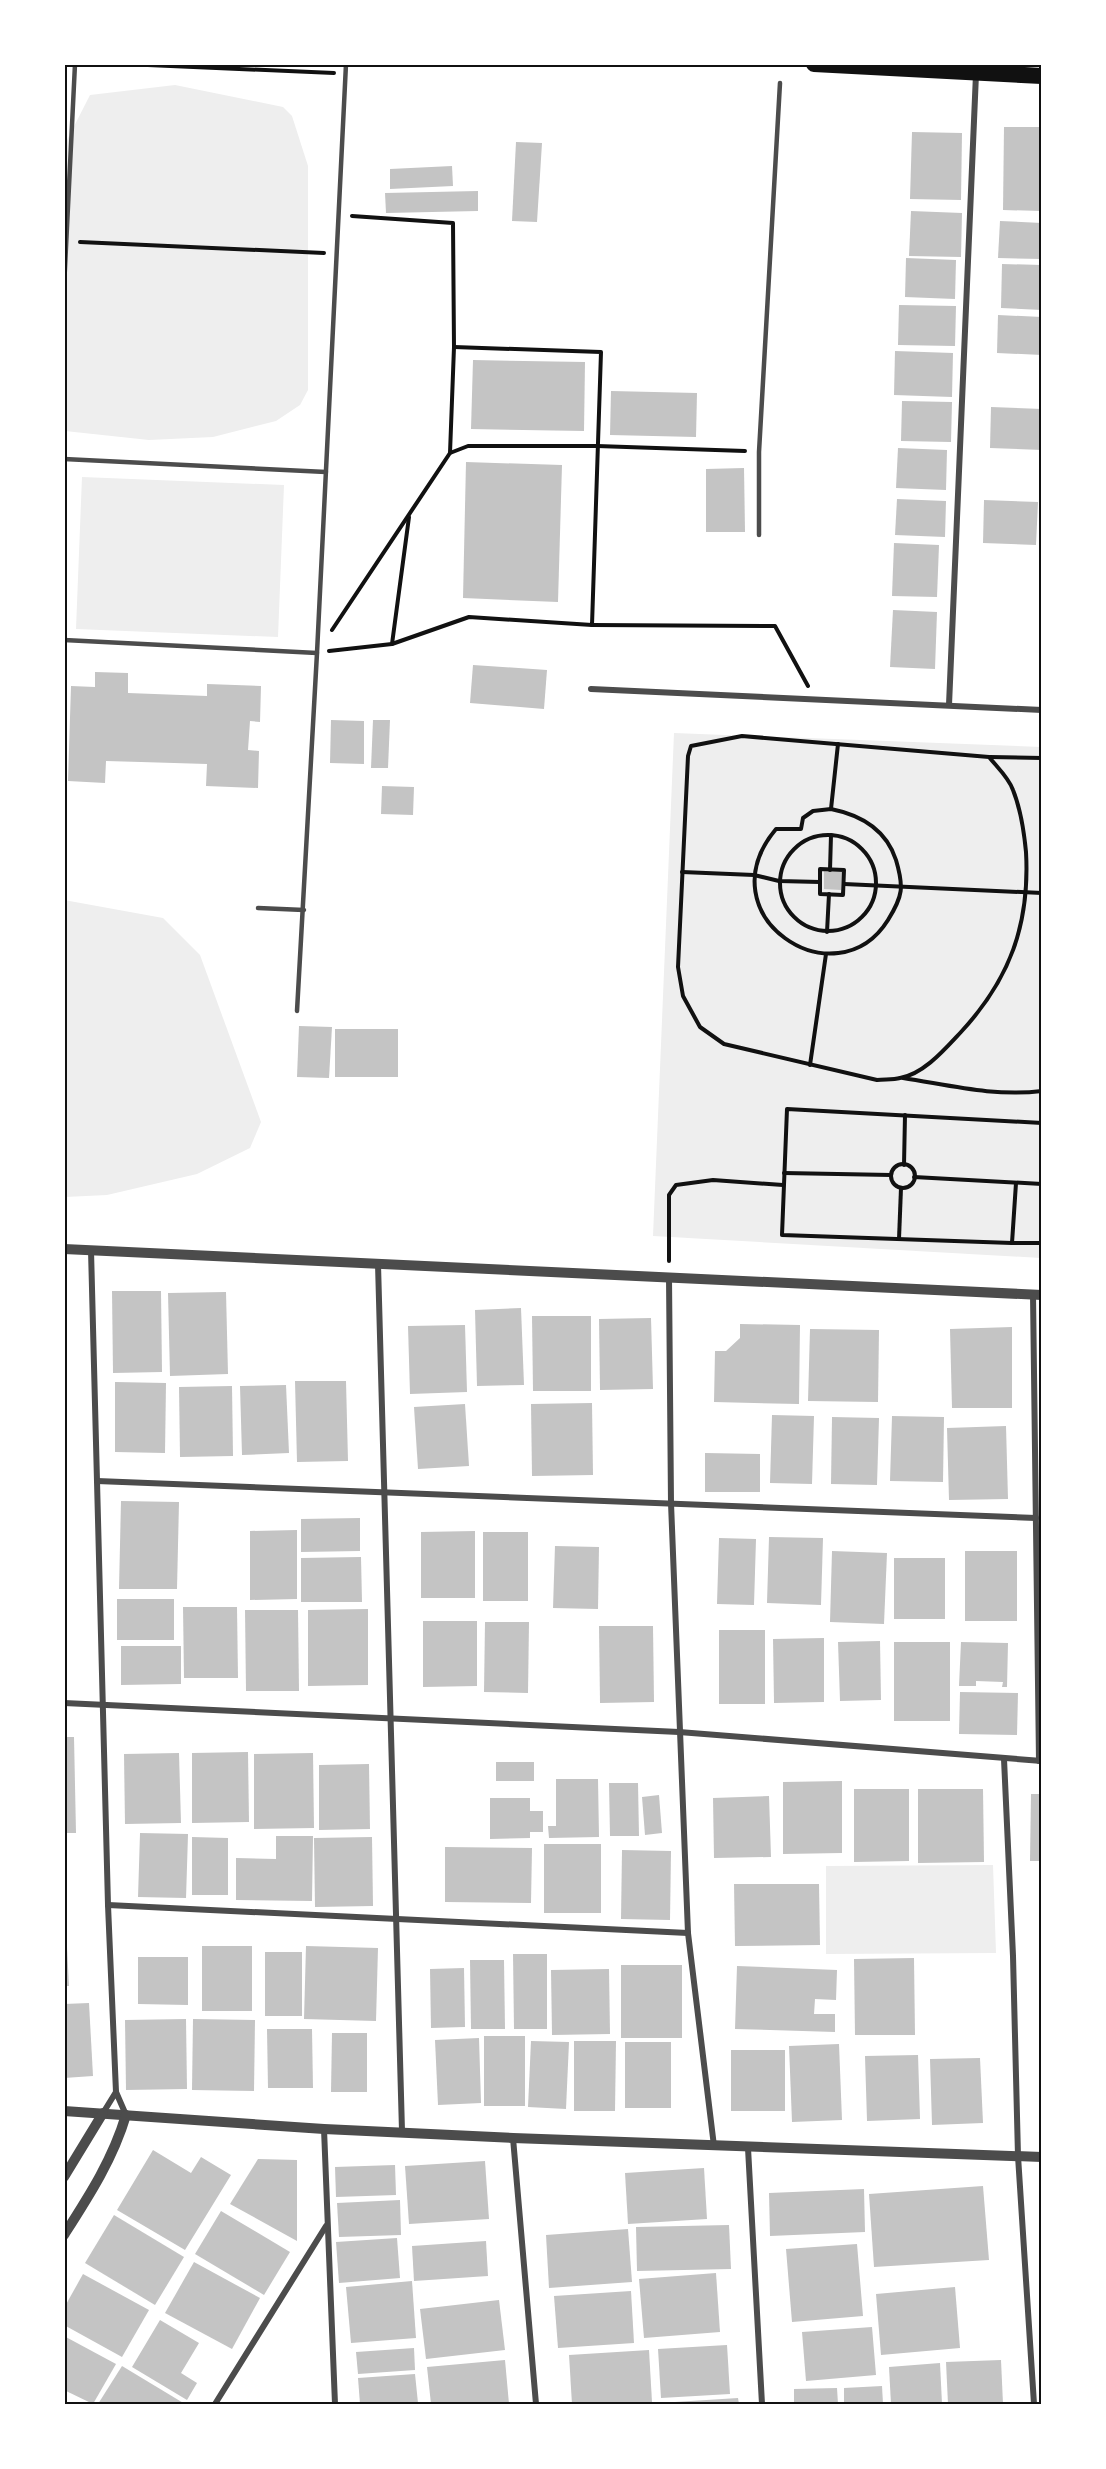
<svg xmlns="http://www.w3.org/2000/svg" width="1106" height="2469" viewBox="0 0 1106 2469" font-family="Bitter,serif">
<rect width="100%" height="100%" fill="#fff"/>
<g fill="#eee">
<path d="M175,85L283,107L292,116L308,166V390L300,405L276,421L213,437L149,440L65,431L64,146L90,95Z"/>
<path d="M82,477L284,485L278,637L76,629Z"/>
<path d="M674,733L1041,747V1258L653,1236Z"/>
<path d="M64,900L163,918L200,955L261,1122L250,1148L197,1174L107,1195L65,1197Z"/>
<path d="M993,1865L996,1953L826,1954V1866Z"/>
</g>
<g fill="#c4c4c4">
<path d="M1004,127H1042V211L1003,210Z"/>
<path d="M912,132L962,133L961,200L910,199Z"/>
<path d="M516,142L542,143L537,222L512,221Z"/>
<path d="M452,166L453,186L390,189V169Z"/>
<path d="M478,191V211L386,213L385,193Z"/>
<path d="M911,211L962,213L961,257L909,256Z"/>
<path d="M1000,221L1042,223V259L998,258Z"/>
<path d="M906,258L956,260L955,299L905,297Z"/>
<path d="M1002,264L1042,265V310L1001,308Z"/>
<path d="M899,305L956,306L955,346L898,345Z"/>
<path d="M998,315L1042,317V355L997,353Z"/>
<path d="M895,351L953,353L952,397L894,395Z"/>
<path d="M473,360L585,362L584,431L471,429Z"/>
<path d="M611,391L697,393L696,437L610,435Z"/>
<path d="M902,401L952,402L951,442L901,441Z"/>
<path d="M991,407L1042,409V450L990,448Z"/>
<path d="M898,448L947,450L946,490L896,488Z"/>
<path d="M466,462L562,465L558,602L463,598Z"/>
<path d="M744,468L745,532H706V469Z"/>
<path d="M897,499L946,501L945,537L895,535Z"/>
<path d="M984,500L1038,502L1036,545L983,543Z"/>
<path d="M894,543L939,545L937,597L892,596Z"/>
<path d="M893,610L937,612L935,669L890,667Z"/>
<path d="M473,665L547,670L544,709L470,703Z"/>
<path d="M95,672L128,673V693L207,696V684L261,686L260,722L250,721L248,750L259,751L258,788L206,786L207,764L141,762L106,761L105,783L68,781L71,686L95,687Z"/>
<path d="M331,720L364,721V764L330,763Z"/>
<path d="M373,720H390L388,768H371Z"/>
<path d="M382,786L414,787L413,815L381,814Z"/>
<path d="M824,871L842,872L841,890L824,889Z"/>
<path d="M299,1026L332,1027L329,1078L297,1077Z"/>
<rect x="335" y="1029" width="63" height="48"/>
<path d="M112,1291H161L162,1372L113,1373Z"/>
<path d="M226,1292L228,1374L170,1376L168,1293Z"/>
<path d="M521,1308L524,1385L477,1386L475,1310Z"/>
<path d="M532,1316H591V1391H533Z"/>
<path d="M651,1318L653,1389L600,1390L599,1319Z"/>
<path d="M740,1324L800,1325L799,1404L714,1402L715,1351H726L740,1338Z"/>
<path d="M465,1325L467,1392L410,1394L408,1326Z"/>
<path d="M1012,1327V1408H952L950,1329Z"/>
<path d="M810,1329L879,1330L878,1402L808,1401Z"/>
<path d="M295,1381H346L348,1461L297,1462Z"/>
<path d="M115,1382L166,1383L165,1453L115,1452Z"/>
<path d="M286,1385L289,1453L242,1455L240,1386Z"/>
<path d="M232,1386L233,1456L180,1457L179,1387Z"/>
<path d="M592,1403L593,1475L532,1476L531,1404Z"/>
<path d="M465,1404L469,1466L418,1469L414,1407Z"/>
<path d="M772,1415L814,1416L812,1484L770,1483Z"/>
<path d="M892,1416L944,1417L943,1482L890,1481Z"/>
<path d="M832,1417L879,1418L877,1485L831,1484Z"/>
<path d="M1006,1426L1008,1499L949,1500L947,1428Z"/>
<path d="M705,1453L760,1454V1492H705Z"/>
<path d="M121,1501L179,1502L177,1589H119Z"/>
<path d="M360,1518V1551L301,1552V1519Z"/>
<path d="M297,1530V1599L250,1600V1531Z"/>
<path d="M475,1531V1598H421V1532Z"/>
<rect x="483" y="1532" width="45" height="69"/>
<path d="M769,1537L823,1538L821,1605L767,1603Z"/>
<path d="M719,1538L756,1539L754,1605L717,1604Z"/>
<path d="M555,1546L599,1547L598,1609L553,1608Z"/>
<path d="M832,1551L887,1553L884,1624L830,1622Z"/>
<rect x="965" y="1551" width="52" height="70"/>
<path d="M361,1557L362,1602H301V1558Z"/>
<rect x="894" y="1558" width="51" height="61"/>
<rect x="117" y="1599" width="57" height="41"/>
<path d="M183,1607H237L238,1678H184Z"/>
<path d="M368,1609V1685L308,1686V1610Z"/>
<path d="M245,1610H298L299,1691H246Z"/>
<path d="M423,1621H477V1686L423,1687Z"/>
<path d="M485,1622H529L528,1693L484,1692Z"/>
<path d="M599,1626H653L654,1702L600,1703Z"/>
<rect x="719" y="1630" width="46" height="74"/>
<path d="M824,1638V1702L774,1703L773,1639Z"/>
<path d="M880,1641L881,1700L840,1701L838,1642Z"/>
<rect x="894" y="1642" width="56" height="79"/>
<path d="M961,1642L1008,1643L1007,1687H1002L1003,1682L976,1681V1686H959Z"/>
<path d="M121,1646H181V1684L121,1685Z"/>
<path d="M960,1692L1018,1693L1017,1735L959,1734Z"/>
<path d="M64,1737H74L76,1833H64Z"/>
<path d="M248,1752L249,1822L192,1823V1753Z"/>
<path d="M179,1753L181,1823L125,1824L124,1754Z"/>
<path d="M313,1753L314,1828L254,1829V1754Z"/>
<rect x="496" y="1762" width="38" height="19"/>
<path d="M369,1764L370,1829L319,1830V1765Z"/>
<path d="M556,1779H598L599,1837L549,1838L548,1826H556Z"/>
<path d="M842,1781V1853L783,1854V1782Z"/>
<path d="M609,1783H638L639,1836H610Z"/>
<path d="M854,1789H909V1861L854,1862Z"/>
<path d="M918,1789H983L984,1862L918,1863Z"/>
<path d="M1031,1794H1042V1861H1030Z"/>
<path d="M659,1795L662,1833L645,1835L642,1797Z"/>
<path d="M769,1796L771,1857L714,1858L713,1798Z"/>
<path d="M490,1798H530V1811H543V1832H530V1838L490,1839Z"/>
<path d="M140,1833L188,1834L186,1898L138,1897Z"/>
<path d="M276,1836H313L312,1901L236,1900V1858L276,1859Z"/>
<path d="M192,1837L228,1838V1895H192Z"/>
<path d="M372,1837L373,1906L315,1907L314,1838Z"/>
<rect x="544" y="1844" width="57" height="69"/>
<path d="M445,1847L532,1848L531,1903L445,1902Z"/>
<path d="M622,1850L671,1851L670,1920L621,1919Z"/>
<path d="M734,1884H819L820,1945L735,1946Z"/>
<path d="M64,1928H66L69,1986H64Z"/>
<rect x="202" y="1946" width="50" height="65"/>
<path d="M306,1946L378,1948L376,2021L304,2019Z"/>
<rect x="265" y="1952" width="37" height="64"/>
<path d="M513,1954H547V2029H514Z"/>
<path d="M138,1957H188V2005L138,2004Z"/>
<path d="M914,1958L915,2035H855L854,1959Z"/>
<path d="M470,1960H504L505,2029H471Z"/>
<rect x="621" y="1965" width="61" height="73"/>
<path d="M737,1966L837,1970L836,2000L815,1999L814,2014H835V2032L735,2029Z"/>
<path d="M464,1968L465,2027L431,2028L430,1969Z"/>
<path d="M609,1969L610,2034L552,2035L551,1970Z"/>
<path d="M89,2003L93,2076L64,2078V2004Z"/>
<path d="M186,2019L187,2089L126,2090L125,2020Z"/>
<path d="M193,2019L255,2020L254,2091L192,2090Z"/>
<path d="M267,2029H312L313,2088H268Z"/>
<path d="M332,2033H367V2092H331Z"/>
<rect x="484" y="2036" width="41" height="70"/>
<path d="M479,2038L481,2103L438,2105L435,2040Z"/>
<path d="M531,2041L569,2042L566,2109L528,2107Z"/>
<path d="M574,2041H616L615,2111H574Z"/>
<rect x="625" y="2042" width="46" height="66"/>
<path d="M839,2044L842,2120L792,2122L789,2046Z"/>
<rect x="731" y="2050" width="54" height="61"/>
<path d="M918,2055L920,2119L867,2121L865,2056Z"/>
<path d="M980,2058L983,2123L932,2125L930,2059Z"/>
<path d="M153,2150L191,2173L201,2157L231,2175L185,2250L117,2210Z"/>
<path d="M258,2159L297,2160V2241L230,2204Z"/>
<path d="M485,2161L489,2219L409,2224L405,2166Z"/>
<path d="M395,2165L396,2195L336,2197L335,2167Z"/>
<path d="M704,2168L707,2219L628,2224L625,2173Z"/>
<path d="M983,2186L989,2260L874,2267L869,2194Z"/>
<path d="M864,2189L865,2232L770,2236L769,2193Z"/>
<path d="M400,2200L401,2235L339,2237L337,2203Z"/>
<path d="M221,2211L290,2252L264,2295L195,2254Z"/>
<path d="M114,2215L184,2257L155,2305L85,2263Z"/>
<path d="M729,2225L731,2269L637,2271L636,2227Z"/>
<path d="M628,2229L632,2282L549,2288L546,2235Z"/>
<path d="M397,2238L400,2278L339,2283L336,2242Z"/>
<path d="M486,2241L488,2276L414,2281L412,2246Z"/>
<path d="M857,2244L863,2316L792,2322L786,2249Z"/>
<path d="M194,2262L260,2298L232,2349L165,2313Z"/>
<path d="M716,2273L720,2332L644,2338L639,2279Z"/>
<path d="M83,2274L149,2310L122,2357L64,2325V2308Z"/>
<path d="M412,2281L416,2338L351,2343L346,2287Z"/>
<path d="M955,2287L960,2348L881,2355L876,2294Z"/>
<path d="M631,2291L634,2343L558,2348L554,2296Z"/>
<path d="M499,2300L505,2350L426,2359L420,2309Z"/>
<path d="M160,2320L199,2343L181,2373L197,2383L187,2400L132,2367Z"/>
<path d="M872,2327L876,2375L806,2381L802,2332Z"/>
<path d="M64,2336L116,2364L93,2404L64,2390Z"/>
<path d="M727,2345L730,2394L661,2398L658,2349Z"/>
<path d="M414,2348L415,2370L358,2374L356,2352Z"/>
<path d="M649,2350L652,2402L572,2404L569,2355Z"/>
<path d="M505,2360L509,2404H431L427,2367Z"/>
<path d="M1001,2360L1003,2404H948L946,2362Z"/>
<path d="M940,2363L942,2404H891L889,2367Z"/>
<path d="M122,2366L185,2404H98Z"/>
<path d="M415,2374L418,2403L360,2404L358,2378Z"/>
<path d="M882,2386L883,2404H844V2388Z"/>
<path d="M837,2388L838,2404H794V2389Z"/>
<path d="M738,2398L739,2404H659V2403Z"/>
</g>
<g fill="none" stroke-linecap="round" stroke-linejoin="round">
<g stroke="#111" stroke-width="4">
<path d="M125,64L334,73"/>
<path d="M80,242L324,253"/>
<path d="M450,453L468,446H597L745,451"/>
<path d="M592,625L775,626L808,686"/>
<path d="M332,630L450,453L454,347L453,223L352,216"/>
<path d="M392,644L409,517"/>
<path d="M329,651L392,644L469,617L592,625L601,352L454,347"/>
<path d="M742,736L989,757C997,767 1009,778 1013,790C1021,810 1024,831 1026,852C1030,924 1010,979 961,1032C945,1049 924,1074 900,1078C893,1080 884,1079 877,1080L724,1044L700,1027L683,996L678,967L688,756L691,746Z"/>
<path d="M990,757L1042,758"/>
<path d="M831,809C861,815 886,829 896,860C904,887 903,896 888,920C836,1003 703,916 776,829H801L803,818L813,811Z"/>
<path d="M831,809L838,744"/>
<circle cx="828" cy="883" r="48"/>
<path d="M820,869L844,870L843,895L820,894Z"/>
<path d="M830,870L831,835"/>
<path d="M682,872L754,875L779,881L820,882"/>
<path d="M844,884L1042,893"/>
<path d="M827,932L829,894"/>
<path d="M810,1065L826,954"/>
<path d="M903,1078C949,1085 994,1097 1042,1091"/>
<circle cx="903" cy="1176" r="12"/>
<path d="M904,1165L905,1115"/>
<path d="M784,1173L891,1175"/>
<path d="M914,1177L1042,1184"/>
<path d="M1016,1183L1012,1243L782,1235L787,1109L1042,1123"/>
<path d="M899,1239L901,1188"/>
<path d="M1012,1243H1042"/>
<path d="M669,1261V1195L676,1185L713,1180L783,1185"/>
</g>
<g stroke="#4c4c4c" stroke-width="4.5">
<path d="M64,288L75,64"/>
<path d="M64,459L326,472"/>
<path d="M759,535V452L780,83"/>
<path d="M64,640L317,653L346,64"/>
<path d="M258,908L304,910"/>
<path d="M297,1011L317,653"/>
</g>
<g stroke="#4c4c4c" stroke-width="6">
<path d="M591,689L1042,710"/>
<path d="M949,705L976,74"/>
<path d="M91,1250L108,1905L116,2092"/>
<path d="M378,1264L402,2131"/>
<path d="M669,1277L671,1503L688,1933L714,2146"/>
<path d="M1033,1294L1039,1761"/>
<path d="M97,1481L1036,1518"/>
<path d="M64,1703L679,1732L1042,1761"/>
<path d="M1004,1759L1013,1956L1018,2156L1034,2404"/>
<path d="M108,1905L688,1933"/>
<path d="M103,2113L116,2092L126,2115"/>
<path d="M324,2129L335,2404"/>
<path d="M513,2138L536,2404"/>
<path d="M748,2148L762,2404"/>
<path d="M215,2404L326,2226"/>
</g>
<g stroke="#4c4c4c" stroke-width="10">
<path d="M64,1249L1042,1295"/>
<path d="M64,2111L324,2129L513,2138L1042,2157"/>
<path d="M64,2177L103,2113"/>
<path d="M64,2235C89,2196 113,2159 126,2115"/>
</g>
<path stroke="#111" stroke-width="16" d="M814,64L1042,76"/>
</g>
<rect width="1106" height="2469" fill="none" stroke="#ffffff" stroke-width="132"/>
<rect x="66" y="66" width="974" height="2337" fill="none" stroke="#111" stroke-width="2"/>
</svg>
